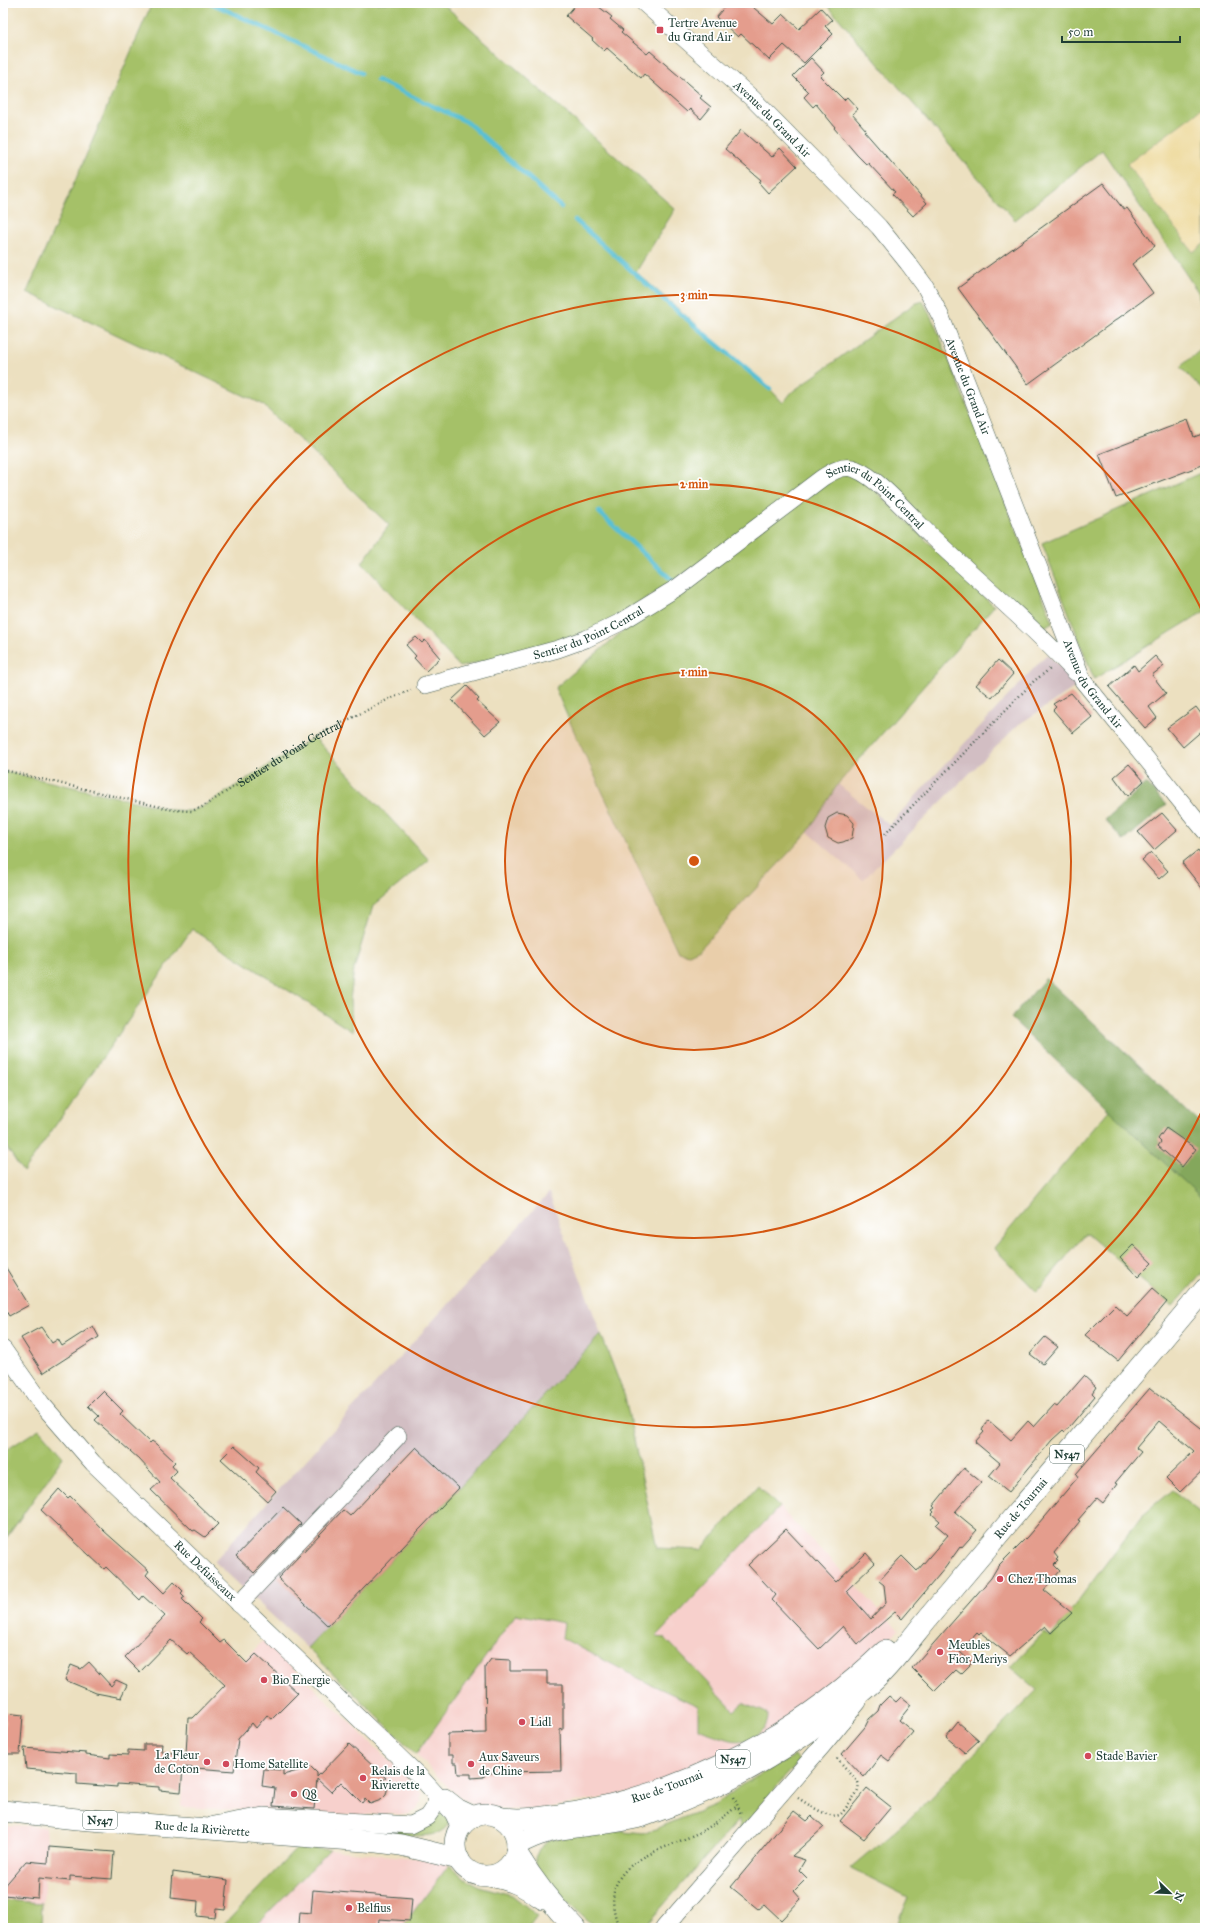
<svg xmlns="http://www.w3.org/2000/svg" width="1208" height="1931" viewBox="0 0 1208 1931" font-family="'IM FELL Great Primer',serif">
<rect width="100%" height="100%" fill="#fff"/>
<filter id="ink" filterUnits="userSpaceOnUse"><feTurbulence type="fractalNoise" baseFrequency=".025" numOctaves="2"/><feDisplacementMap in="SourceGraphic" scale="8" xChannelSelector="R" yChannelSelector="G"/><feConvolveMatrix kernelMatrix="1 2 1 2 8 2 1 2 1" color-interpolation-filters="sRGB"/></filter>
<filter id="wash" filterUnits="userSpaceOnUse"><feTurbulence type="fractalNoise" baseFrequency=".012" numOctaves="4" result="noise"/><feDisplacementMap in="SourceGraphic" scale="16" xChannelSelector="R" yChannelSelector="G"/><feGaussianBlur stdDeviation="0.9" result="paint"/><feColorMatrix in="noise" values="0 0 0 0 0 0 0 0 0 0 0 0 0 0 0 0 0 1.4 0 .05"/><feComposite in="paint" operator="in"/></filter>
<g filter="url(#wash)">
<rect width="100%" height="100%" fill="#ece0c0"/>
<g fill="#f7d0cc">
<path d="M779,1507L899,1630L808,1707L750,1746L643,1791L534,1810L497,1809L475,1806L452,1791L416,1754L515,1614L656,1637Z"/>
<path d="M264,1640L417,1787L421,1794V1802L417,1810L409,1814L353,1815L181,1807L188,1718Z"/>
<path d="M3,1825L46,1827L47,1844L41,1928H3Z"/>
<path d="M330,1850L437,1860L449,1865L405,1928H253Z"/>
</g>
<g fill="#d2bec3">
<path d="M1047,654L1080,684L1018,725L863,880L808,832L838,784L889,825Z"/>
<path d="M549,1193L601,1334L459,1488L307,1648L214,1561Z"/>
</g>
<g fill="#a5c168" stroke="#627f4e">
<path d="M152,3H442L675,209L636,272L770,389L783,403L792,392L914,304L923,301L935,325L1053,622L1039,630L850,462L627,612L577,637L460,667L362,563L389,525L262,404L27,292Z"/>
<path d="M825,3H1205V326L1198,292L1102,150L1015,220Z"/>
<path d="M1205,346V392L1180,367Z"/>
<path d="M1205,471V611L1094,679L1042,543Z"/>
<path d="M838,474H856L865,481L994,606L838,784L808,832L700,949L689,954L678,952L577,738L555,688L643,614Z"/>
<path d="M314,737L429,860L373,906L354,969L350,1000L353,1032L192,929L23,1172L3,1142V771L173,810L191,811L202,807Z"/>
<path d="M1109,1110L1205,1201V1270L1173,1307L1086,1233L1037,1292L994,1248Z"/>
<path d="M601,1334L625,1397L657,1548L701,1550L758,1486L779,1507L656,1637L665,1638L734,1711L743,1703C751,1708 760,1709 768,1714C769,1734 748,1744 731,1740C720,1737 709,1733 698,1729V1706L648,1683L562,1638L564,1623L516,1614L416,1754L307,1648L459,1488Z"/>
<path d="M39,1429L63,1457L3,1543V1452Z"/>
<path d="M1172,1490L1204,1515L1205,1514V1928H895L908,1897L851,1868L908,1820L1037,1690L1010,1667L1044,1632L1051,1637L1142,1515Z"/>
<path d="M795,1755L799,1761L740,1829L739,1819L646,1925V1928H597L539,1877L535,1858L539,1849L549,1840L595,1829L643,1834L717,1804L740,1786Z"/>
<path d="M442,1813L450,1821C442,1842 407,1835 390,1833V1830L432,1820Z"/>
<path d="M298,1847L330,1850L253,1928H221Z"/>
<path d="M449,1865L464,1878L479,1886L512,1895L538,1916L527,1928H401Z"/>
<path d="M3,1900L42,1903L41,1928H3Z"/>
</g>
<g fill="#84a75c" stroke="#527248">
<path d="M1146,783L1166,805L1124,841L1105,820Z"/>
<path d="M1046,978L1205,1127V1201L1011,1018Z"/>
</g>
<path fill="#eeda9e" stroke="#868c69" d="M1205,106V243L1193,252L1127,164Z"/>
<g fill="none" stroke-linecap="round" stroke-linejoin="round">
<g stroke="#58c0d5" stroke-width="4.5">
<path d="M211,3L361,73"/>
<path d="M377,80L467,122L561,207"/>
<path d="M575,220L669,304L770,389"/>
<path d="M599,512L674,582"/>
</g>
</g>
<g id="blocks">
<g fill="#e49d8d">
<path d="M577,3H594L612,17L610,19L623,30L621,32L647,54L650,51L702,96L700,98L711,107L701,119L690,109L687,112L644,74L641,78L607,48L604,51L592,40L593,39L566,16Z"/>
<path d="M728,3H748L773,24L783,14L799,29L821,8L832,20L825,26L833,34L804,63L784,45L769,60L741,34L738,37L716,17Z"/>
<path d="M811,58L824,72L820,76L844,100L847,97L858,109L852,114L866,130L864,131L927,203L913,216L892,194L895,192L868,163L866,164L857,155L834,128L835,127L816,104L813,107L804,97L809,92L793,76Z"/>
<path d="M741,130L772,157L780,148L797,166L768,193L759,183L761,180L725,149Z"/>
<path d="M1103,183L1124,210L1127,208L1155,246L1132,264L1153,293L1028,384L958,288Z"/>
<path d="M1188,420L1194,437L1205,433V464L1116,498L1099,454Z"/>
<path d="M416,637L422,643L425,640L440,658L426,671L414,658L416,656L406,645Z"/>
<path d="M1155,656L1164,666L1152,675L1166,693L1149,707L1157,718L1145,728L1109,687L1134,665L1138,671Z"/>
<path d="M998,660L1013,674L992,698L976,685Z"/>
<path d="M467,686L479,699L477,701L500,722L485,735L452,700Z"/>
<path d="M1071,693L1092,717L1073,733L1053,710L1056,707L1053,704Z"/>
<path d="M1196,707L1205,719V728L1183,747L1167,728Z"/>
<path d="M1129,764L1144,781L1128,796L1114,777Z"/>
<path d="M837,813L847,815L854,823L852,838L843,842L838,843L828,838L825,828L828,818Z"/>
<path d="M1162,813L1177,830L1154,850L1138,832Z"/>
<path d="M1198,850L1205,860V892L1182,863Z"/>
<path d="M1151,852L1168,871L1159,879L1142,860Z"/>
<path d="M1166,1128L1196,1149L1182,1167L1158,1146L1161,1142L1158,1139Z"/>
<path d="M1133,1245L1152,1263L1138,1277L1120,1258Z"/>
<path d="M3,1263L29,1305L9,1316L3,1306Z"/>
<path d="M1152,1289L1167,1302L1118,1361L1085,1335L1115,1305L1127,1316Z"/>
<path d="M93,1326L99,1337L43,1373L21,1338L41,1327L52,1343L58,1339L62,1346Z"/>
<path d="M1045,1337L1058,1347L1043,1364L1030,1354Z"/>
<path d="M1084,1376L1096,1387L1092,1393L1095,1396L1065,1432L1063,1430L1052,1440L1009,1492L989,1476L1000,1463L975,1442L984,1432L982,1430L988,1420L1011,1440L1028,1421L1034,1427L1054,1405L1057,1407Z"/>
<path d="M1150,1388L1205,1431V1460L1202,1458L1205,1462V1468L1180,1492L1166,1478L1194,1451L1159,1421L1136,1448L1141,1452L1115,1483L1117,1484L1103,1503L1097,1498L1078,1520L1080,1521L1054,1553L1058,1558L1056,1560L1058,1561L1054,1565L1060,1571L1044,1590L1072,1613L1051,1633L1045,1626L1010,1656L981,1633L979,1635L977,1633L960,1652L972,1663L961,1674L956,1670L935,1691L912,1668L991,1578L998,1566L1027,1537L1078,1477L1076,1474Z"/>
<path d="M103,1391L123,1411L120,1414L150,1443L152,1441L156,1444L175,1462L172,1465L177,1471L170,1478L218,1524L205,1537L195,1530L193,1531L151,1490L160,1482L139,1459L95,1420L99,1416L88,1406Z"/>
<path d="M234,1446L259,1468L256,1472L276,1491L267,1501L221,1459Z"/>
<path d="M416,1447L459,1488L328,1626L278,1578L343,1510L350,1516Z"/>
<path d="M964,1468L981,1482L955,1512L977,1530L961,1548L960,1547L945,1568L902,1619L895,1612L858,1644L843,1626L819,1649L772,1600L776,1595L748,1565L786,1529L836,1582L866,1553L875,1563L846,1591L871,1619L886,1603L884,1585L879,1581L899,1559L902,1556L917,1571L948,1535L936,1525L940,1521L932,1514L934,1512L932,1510L935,1508L933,1506Z"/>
<path d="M59,1489L68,1498L70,1496L104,1531L149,1571L146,1575L164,1593L174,1582L183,1591L181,1593L185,1597L182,1599L202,1619L199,1622L220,1643L224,1640L247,1663L256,1654L298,1693L272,1719L267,1715L256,1728L252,1723L238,1739L234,1771L183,1767L181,1792L159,1790V1787L117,1784V1787L77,1784V1773L26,1769L24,1748L86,1753V1755L110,1758V1754L128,1755V1750L144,1751V1744H162L161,1752L186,1754L188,1718H193L225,1685L189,1652L187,1654L171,1640L140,1672L125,1657L165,1616L143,1596L140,1600L106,1567L104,1569L41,1510Z"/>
<path d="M283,1507L301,1524L254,1573L236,1556Z"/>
<path d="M491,1659L510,1660V1671H547V1684H563V1730L560,1729L561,1771L497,1772L484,1774V1777L471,1778V1774H458L457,1763H453V1755H448V1734L486,1733L485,1667Z"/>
<path d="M89,1662L111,1686L116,1680L127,1685L121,1697L122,1698L96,1693L65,1680L71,1665L81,1669Z"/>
<path d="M889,1696L896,1702L901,1697L911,1705L899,1720L913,1732L889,1761L881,1755L864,1777L842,1754L865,1727L869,1719L878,1711L880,1705Z"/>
<path d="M5,1713L23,1715L20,1754H3Z"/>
<path d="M958,1722L979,1740L965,1753L946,1737Z"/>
<path d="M349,1744L386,1778L382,1781L388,1786L386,1795L381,1800L370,1804L365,1799L362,1803L341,1782L331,1792L317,1779L314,1809L273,1806L275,1788L262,1786L264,1769L283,1770V1775L301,1770L307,1763L317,1773V1777Z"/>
<path d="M867,1788L891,1807L864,1839L840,1821Z"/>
<path d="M794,1811L807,1821L812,1816L824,1827L792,1856L805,1860L799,1870L807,1878L794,1891L801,1899L781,1920L764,1904L758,1909L731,1887Z"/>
<path d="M49,1847L114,1852L112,1879L70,1876V1881L39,1878L38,1898L3,1895V1888L26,1861L48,1863Z"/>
<path d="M173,1872L228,1880L225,1910L216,1909L215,1918L197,1916L198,1901L171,1898Z"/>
<path d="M313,1890L412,1898L410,1921L379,1919L378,1928H338L299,1925L300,1912L311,1913Z"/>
</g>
</g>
</g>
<g filter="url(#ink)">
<use href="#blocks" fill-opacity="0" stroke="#3e5549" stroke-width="1"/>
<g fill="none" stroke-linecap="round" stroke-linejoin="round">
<defs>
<g id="minor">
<path id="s2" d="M644,3L753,99L841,188L879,227L908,263L925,286L941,317L1083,681L1205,831"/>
<path id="s3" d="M425,685L558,649L586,639L621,622L678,587L822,478C831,472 844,464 855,469C879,478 912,518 932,537C979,582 1031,624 1075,672"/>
<path id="s4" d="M3,1349L41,1403L93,1463L423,1780L453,1813L460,1828"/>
<path d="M239,1604L398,1436"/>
<path d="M445,1797L459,1808L476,1816"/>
<path d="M213,1825L263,1816L411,1825L427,1817L436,1804L435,1795"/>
<path d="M664,1928L823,1745L858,1702"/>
</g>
<g id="major">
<path id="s5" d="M3,1811L77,1819L378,1842L401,1845L459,1859"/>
<circle cx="486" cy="1845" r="31"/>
<path id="s6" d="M502,1818C526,1821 552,1816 577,1812C692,1791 801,1732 885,1651"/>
<path id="s7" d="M517,1845C522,1842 528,1839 533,1837C568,1823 610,1827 646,1815C708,1794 760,1766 814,1728C835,1713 856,1698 875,1680C902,1654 921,1624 946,1597L1205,1289"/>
<path d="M516,1852C533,1880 552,1905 575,1928"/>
<path d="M489,1876C510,1879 525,1886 543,1899"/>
</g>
</defs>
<use href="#minor" stroke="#3e5549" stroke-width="18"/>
<use href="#major" stroke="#3e5549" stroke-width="22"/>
<g stroke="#3e5549" stroke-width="2.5" stroke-dasharray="1 3" stroke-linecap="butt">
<path id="s1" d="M3,770L173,810L192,811L202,807L314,737L387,700L411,690"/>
<path d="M885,834L1034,681L1050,669"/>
<path d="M734,1797L741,1814"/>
<path d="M798,1798C808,1804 831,1821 841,1814C844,1811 848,1805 850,1802C855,1795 860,1791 858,1782L835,1756"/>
<path d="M619,1928C594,1862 656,1854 700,1832C714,1825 725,1816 737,1806"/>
</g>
<use href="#minor" stroke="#fff" stroke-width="17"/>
<use href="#major" stroke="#fff" stroke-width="21"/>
</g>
</g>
<circle cx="694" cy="861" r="189" fill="#d45610" fill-opacity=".12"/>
<g fill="none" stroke="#d45610" stroke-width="2">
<circle cx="694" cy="861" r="189"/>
<circle cx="694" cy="861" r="377"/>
<path d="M1205 1105A566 566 0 1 1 1205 617"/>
</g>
<g fill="#d1495b" stroke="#fff" stroke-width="1.5">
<rect x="656" y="26" width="8" height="8" rx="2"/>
<circle cx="1000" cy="1579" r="4"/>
<circle cx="940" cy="1652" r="4"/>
<circle cx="264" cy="1680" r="4"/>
<circle cx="522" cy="1722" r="4"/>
<circle cx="1088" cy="1756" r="4"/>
<circle cx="207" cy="1762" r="4"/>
<circle cx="226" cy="1764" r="4"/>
<circle cx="471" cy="1764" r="4"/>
<circle cx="363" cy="1778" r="4"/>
<circle cx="294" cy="1794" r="4"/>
<circle cx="349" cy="1908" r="4"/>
</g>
<g text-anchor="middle" stroke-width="3.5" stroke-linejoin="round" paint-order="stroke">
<g fill="#fff" stroke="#627771" stroke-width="1">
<rect x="1050" y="1445" width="34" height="18" rx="3"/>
<rect x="716" y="1750" width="34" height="18" rx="3"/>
<rect x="83" y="1811" width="34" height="18" rx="3"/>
</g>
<g font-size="11" font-weight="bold" fill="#1f3d34">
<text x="1067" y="1458">N547</text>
<text x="733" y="1763">N547</text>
<text x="100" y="1824">N547</text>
</g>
<g font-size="12" fill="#1f3d34" stroke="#fff" text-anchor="start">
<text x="668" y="27">Tertre Avenue<tspan x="668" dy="14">du Grand Air</tspan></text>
<text x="1008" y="1583">Chez Thomas</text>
<text x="948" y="1649">Meubles<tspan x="948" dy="14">Fior Meriys</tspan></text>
<text x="272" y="1684">Bio Energie</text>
<text x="530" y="1726">Lidl</text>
<text x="199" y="1759" text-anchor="end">La Fleur<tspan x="199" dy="14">de Coton</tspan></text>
<text x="1096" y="1760">Stade Bavier</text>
<text x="479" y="1761">Aux Saveurs<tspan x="479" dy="14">de Chine</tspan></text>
<text x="234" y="1768">Home Satellite</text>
<text x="371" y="1775">Relais de la<tspan x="371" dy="14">Rivierette</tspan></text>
<text x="302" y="1798">Q8</text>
<text x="357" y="1912">Belfius</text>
</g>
<g font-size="12" fill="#1f3d34" stroke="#fff">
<text dy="4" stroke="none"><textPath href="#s2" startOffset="173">Avenue du Grand Air</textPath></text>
<text dy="4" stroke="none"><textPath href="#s2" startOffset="509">Avenue du Grand Air</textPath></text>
<text dy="4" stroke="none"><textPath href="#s3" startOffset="519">Sentier du Point Central</textPath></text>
<text dy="4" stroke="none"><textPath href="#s3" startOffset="172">Sentier du Point Central</textPath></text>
<text dy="4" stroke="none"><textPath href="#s2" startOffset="833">Avenue du Grand Air</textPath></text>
<text dy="4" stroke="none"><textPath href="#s1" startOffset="307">Sentier du Point Central</textPath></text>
<text dy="4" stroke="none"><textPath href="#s7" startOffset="626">Rue de Tournai</textPath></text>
<text dy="4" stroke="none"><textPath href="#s4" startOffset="301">Rue Defuisseaux</textPath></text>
<text dy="4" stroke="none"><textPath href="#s6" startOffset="169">Rue de Tournai</textPath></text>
<text dy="4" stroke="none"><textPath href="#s5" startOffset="200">Rue de la Rivièrette</textPath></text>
</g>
</g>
<circle cx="694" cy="861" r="6" fill="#d45610" stroke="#fff" stroke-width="2"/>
<g font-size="12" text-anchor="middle" font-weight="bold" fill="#d45610" stroke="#fff" stroke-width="3.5" stroke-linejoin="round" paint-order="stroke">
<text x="694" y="299">3 min</text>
<text x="694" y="488">2 min</text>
<text x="694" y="676">1 min</text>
</g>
<rect width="1208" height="1931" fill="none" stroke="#fff" stroke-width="16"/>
<g transform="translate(1170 1893) rotate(113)" stroke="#ffffff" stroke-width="3" paint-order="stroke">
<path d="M0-3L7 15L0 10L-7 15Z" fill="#1f3d34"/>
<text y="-6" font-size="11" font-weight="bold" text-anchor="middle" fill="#1f3d34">N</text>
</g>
<path d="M1062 36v6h118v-6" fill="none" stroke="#1f3d34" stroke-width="2"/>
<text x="1068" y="36" font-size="12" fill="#1f3d34" stroke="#ffffff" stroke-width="3" paint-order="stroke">50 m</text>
</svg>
